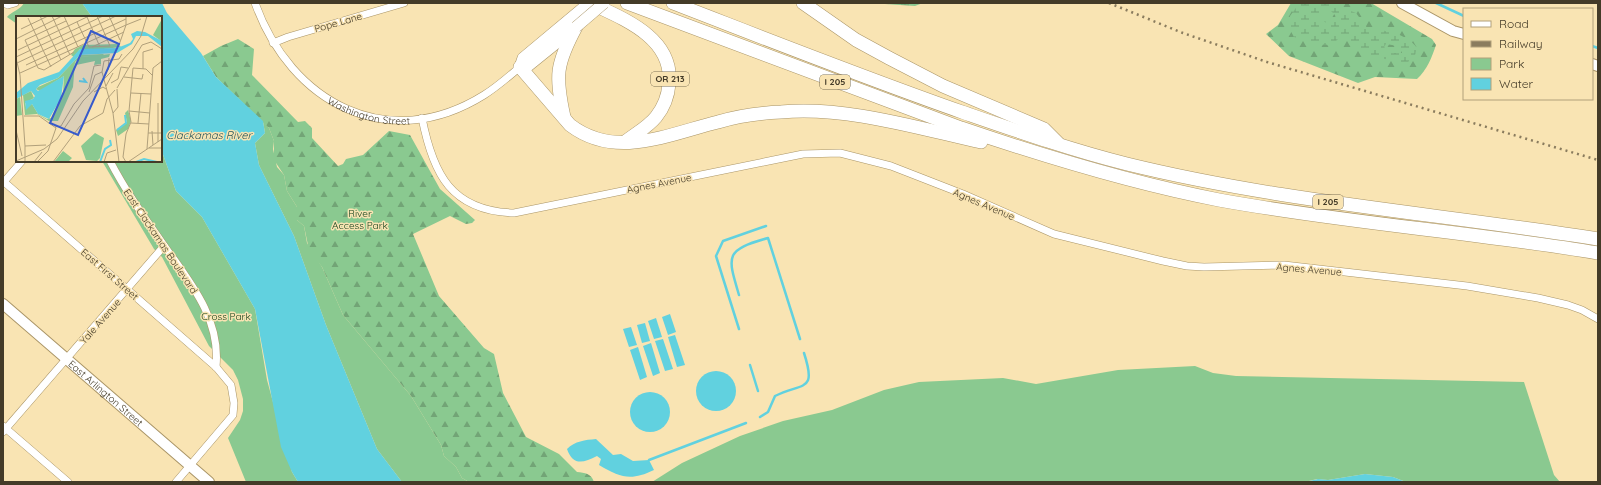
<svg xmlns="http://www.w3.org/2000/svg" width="1601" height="485" viewBox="0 0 1601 485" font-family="Quicksand,sans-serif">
<defs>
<pattern id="forest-firs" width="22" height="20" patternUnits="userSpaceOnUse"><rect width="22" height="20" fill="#8ac990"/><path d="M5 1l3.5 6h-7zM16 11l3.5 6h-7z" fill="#72a476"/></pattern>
<pattern id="wetland-marsh" width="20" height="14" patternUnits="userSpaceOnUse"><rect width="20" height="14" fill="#8ac990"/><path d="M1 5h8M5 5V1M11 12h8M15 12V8" fill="none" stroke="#72a476"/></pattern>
</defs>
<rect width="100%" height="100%" fill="#f9e4b3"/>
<g fill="#8ac990">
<path d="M24,3H82L92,17H17V24L7,17C12,11 19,11 24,3Z"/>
<path d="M263,121L269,128L274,141L273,149L277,167L284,175L287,191L297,207V220L304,226L307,243L322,267L343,315L411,396L441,445L444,456L456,467L462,478L469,482H402L377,449L326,325L294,236L259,165L255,143L265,133Z"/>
<path d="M161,149L176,191L202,217L255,309L267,380L292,472L298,482H246L228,438L240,420L243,411V399L238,380L233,370L209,346L162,257L154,249L102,161H161Z"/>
<path d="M1195,366L1213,373L1236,376L1524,382L1554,475L1560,482H1406L1393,477L1365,474L1328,480L1317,479L1305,482H652L682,463L740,436L783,421L832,410L884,390L919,382L1003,378L1036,384L1118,370Z"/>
</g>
<g fill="url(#forest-firs)">
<path d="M1291,3H1371L1432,39L1436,45C1432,57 1427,70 1417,79L1375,77L1358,83L1289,56L1266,34L1278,25Z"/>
<path d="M238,39L254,49L252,75L298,122L305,121L312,128V138L338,166L343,164L346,159L363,155L389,131L410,135L440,189L475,220L472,223L466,224L450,216L413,234L439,296L484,348L494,354L503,393L526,437L559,454L577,472C585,473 591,473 594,482H469L462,478L456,467L444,456L441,445L411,396L343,315L322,267L309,250L304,226L297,220V207L287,191L284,175L274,160V141L269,128L216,77L203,56L221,46Z"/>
</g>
<g fill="url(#wetland-marsh)" fill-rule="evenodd">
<path d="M870,3H923L915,6Z"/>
<path d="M1309,3H1339L1341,7L1356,13L1368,29C1384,30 1407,33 1417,48L1415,55L1406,64C1396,59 1383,60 1372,56C1360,50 1354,39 1340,37L1332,45L1314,44L1294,37L1288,26L1290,16L1298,5ZM1323,9H1329L1335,15L1336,20L1332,24L1321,21L1318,15ZM1386,44L1398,46L1402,50V53H1391L1384,47Z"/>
</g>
<g fill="#61d1df">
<path d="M82,3H162L167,13L201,53L216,77L263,121L265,133L255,143L259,165L294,236L326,325L377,449L402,482H298L292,472L281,447L255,309L202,217L176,191L161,149V17H92Z"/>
<path d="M670,314L676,332L668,335L662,317Z"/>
<path d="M656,318L662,337L654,339L648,321Z"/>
<path d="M645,323L650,341L642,343L637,325Z"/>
<path d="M631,327L637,345L629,347L623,329Z"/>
<path d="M675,335L685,365L677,367L668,337Z"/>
<path d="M663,339L673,369L665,371L655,341Z"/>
<path d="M651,343L660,373L653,376L643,346Z"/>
<path d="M638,347L647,377L640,380L630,350Z"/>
<circle cx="716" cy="391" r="20"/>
<circle cx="650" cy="412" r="20"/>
<path d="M596,439L613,455L621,454L633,461L649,460L654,470C631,481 621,478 599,465L601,459L597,456C583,463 573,466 567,449C575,441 585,440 596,439Z"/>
<path d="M1365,474L1393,477L1406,482H1305L1318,479L1328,480Z"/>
</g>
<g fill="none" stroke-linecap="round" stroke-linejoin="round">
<g stroke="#61d1df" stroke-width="2.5">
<path d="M1436,3L1464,16"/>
<path d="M1592,46L1598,48"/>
<path d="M739,295C727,255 725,250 768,238L800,339"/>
<path d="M739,329L716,256L723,241L766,226"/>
<path d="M750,365L758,391"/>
<path d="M760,417L768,412L775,396C803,382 817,393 804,353"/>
<path d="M649,460L746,423"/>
</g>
<defs>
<g id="minor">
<path d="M4,3L8,5L15,3"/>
<path id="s1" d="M255,3C291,103 388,155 484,95C497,87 508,77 520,67"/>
<path d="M273,43L288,37L404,3"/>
<path d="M422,118C433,174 451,211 514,213L803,154L840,153L891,166L963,194L1054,234L1163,261L1187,266L1204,267L1284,265L1467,286L1538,298L1568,305L1582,310L1598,319"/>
<path d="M110,161C125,190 144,217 163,244C189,281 221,318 216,367"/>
<path d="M3,181L216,367L231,385L234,403L233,415L176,482"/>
<path d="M3,183L22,161"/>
<path d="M3,426L68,482"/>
<path d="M3,432L164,246"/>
</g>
<g id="secondary">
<path d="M1402,3L1453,31L1464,34"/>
<path d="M1592,64L1598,66"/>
<path id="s2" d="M3,304L209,482"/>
</g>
<path id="trunk" d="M575,28L528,66L520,67L523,58L589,3"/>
<g id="motorway">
<path d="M590,3C624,19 674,38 669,84C668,97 664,107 656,117C648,127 635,134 625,142"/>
<path d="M627,3L961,128C1046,157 1131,183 1219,200C1345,223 1472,232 1598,253"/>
<path d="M673,3C769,40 865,78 962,112C1017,131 1071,150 1127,164C1282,202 1441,214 1598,239"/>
<path d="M803,3L856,40L889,58L943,86L1044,129L1058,143"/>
<path d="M520,67L570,125C616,160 669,134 718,122C738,116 760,113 781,112C846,106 917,128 981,142"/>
<path d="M564,117C555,76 556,64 576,27"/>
</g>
</defs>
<use href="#minor" stroke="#aa9567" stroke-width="8"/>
<use href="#secondary" stroke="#aa9567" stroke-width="12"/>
<use href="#trunk" stroke="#aa9567" stroke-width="12"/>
<use href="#motorway" stroke="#aa9567" stroke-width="14"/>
<use href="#minor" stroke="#fff" stroke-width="7"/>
<use href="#secondary" stroke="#fff" stroke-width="10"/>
<use href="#trunk" stroke="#fff" stroke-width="11"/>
<use href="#motorway" stroke="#fff" stroke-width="13"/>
<path stroke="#8a7c5e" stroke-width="2.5" stroke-dasharray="2 4" stroke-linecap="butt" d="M1109,3L1183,33L1267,62L1598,160"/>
<defs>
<path id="trunk-bridge" d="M576,27L604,3"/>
</defs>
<use href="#trunk-bridge" stroke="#aa9567" stroke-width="12" stroke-linecap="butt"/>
<use href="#trunk-bridge" stroke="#fff" stroke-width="11"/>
</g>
<g text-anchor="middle" stroke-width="3" stroke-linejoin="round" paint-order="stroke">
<g fill="#f9e4b3" stroke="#7a6e52" stroke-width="1">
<rect x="651" y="72" width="38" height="14" rx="3"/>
<rect x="820" y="75" width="30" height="14" rx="3"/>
<rect x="1313" y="195" width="30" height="14" rx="3"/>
</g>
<g font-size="9" font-weight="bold" fill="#443b28">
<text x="670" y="82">OR 213</text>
<text x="835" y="85">I 205</text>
<text x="1328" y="205">I 205</text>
</g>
<g font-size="10" fill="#443b28" stroke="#f9e4b3">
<text transform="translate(338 22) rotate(-16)" y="4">Pope Lane</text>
<text dy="4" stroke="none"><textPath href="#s1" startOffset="166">Washington Street</textPath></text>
<text transform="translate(659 183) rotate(-11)" y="4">Agnes Avenue</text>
<text transform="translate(984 204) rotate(23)" y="4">Agnes Avenue</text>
<text transform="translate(161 241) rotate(56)" y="4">East Clackamas Boulevard</text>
<text transform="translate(1309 269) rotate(5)" y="4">Agnes Avenue</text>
<text transform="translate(110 274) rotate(41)" y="4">East First Street</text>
<text transform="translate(100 321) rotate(-49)" y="4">Yale Avenue</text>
<text dy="4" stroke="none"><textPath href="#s2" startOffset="136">East Arlington Street</textPath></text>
</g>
<g font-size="10" fill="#13411b" stroke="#f9e4b3">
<text x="360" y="217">River<tspan x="360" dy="12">Access Park</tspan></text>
<text x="226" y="320">Cross Park</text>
</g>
<g font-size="11" font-style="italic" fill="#26575d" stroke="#f9e4b3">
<text x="209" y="139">Clackamas River</text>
</g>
</g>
<g transform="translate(16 16)">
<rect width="146" height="146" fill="#f9e4b3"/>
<path d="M102,28L105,31L79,34L64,33L58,41L55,39L59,33L67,29ZM87,38L89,40L65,41L59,46L57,71L42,105H33L21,98L9,99L7,79L15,75L18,82L9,87L10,91L16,88L22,98L31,103L35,102L47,78L48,60L24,75L20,73L22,71L42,62L64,39ZM4,81L6,99L0,100V83ZM79,117L88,122L84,142L81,145L70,144L65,130ZM47,135L56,142L52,146H38Z" fill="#8ac990"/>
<path d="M146,3V24L145,25L137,19ZM94,38L93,41L85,43V48L78,49L79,45L60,49L59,47L65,41ZM112,94L115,105L112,113L102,120L100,114L111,106L109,97Z" fill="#8ac990"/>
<path d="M121,15L129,16L146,25V31L132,20H120L116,28L101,37L64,39L42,62L24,69L20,73L22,75L48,60L45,82L33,103L22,98L16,88L10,94L9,85L17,83L19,80L15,75L0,83V77L12,67L43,56L64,33L101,32L114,27L117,23L115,18Z" fill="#61d1df"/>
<path fill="none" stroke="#61d1df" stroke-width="2" d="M63,65L70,66L67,62M101,114L110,107L109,99M84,146L89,133L95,129L94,124M120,146L128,143L141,146"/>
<path fill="none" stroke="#b1a07b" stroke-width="1" d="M24,0L45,44M36,0L54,39M48,0L62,31M93,0L104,24M71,1L84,31M12,2L35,51M50,5L9,24L22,52L28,54L58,36M61,6L73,31L94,30L81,0M5,13L32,0M0,23L46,0M103,29L110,9L125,3M76,31L108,16M2,34L73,0M0,41L87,0M0,42L4,59L9,130M1,47L100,0M10,49L110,3M117,52L130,53L137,60M127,53V36L137,33M92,54L93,42M86,56L88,45L103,43L106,38M86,56L97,97L103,146M4,57L110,9V0M108,61L126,63L127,58M95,67L102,63L105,51L112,52M90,70L97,57M101,72L126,29L135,26L146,33M73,76L79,59L86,56M78,76L87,71L90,73M115,77L135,78M113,95L134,97M97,97L102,91L101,73M8,100H23L40,112L32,135L21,146M115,107L133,108M122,107L125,77M39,111L45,110L58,88L73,72L78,50L85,49M0,114L6,140M136,115L137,129M132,117H146M142,126V87M9,130L30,129M9,130V146M133,132H146M131,133L137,52L146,45M0,145L28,133L41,123L67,85L117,33L125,20L131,0M18,146L26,136M37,146L64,110L87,97L91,83L99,74M88,146L91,137L100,134M110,146L107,141L110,118L115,106L113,95L117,52M112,146L146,123"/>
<path fill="#375acb" fill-opacity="0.15" stroke="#375acb" stroke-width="2" d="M75,15L103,28L62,119L34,107Z"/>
<rect width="146" height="146" fill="none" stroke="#443b28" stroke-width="2"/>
</g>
<rect width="1601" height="485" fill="none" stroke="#443b28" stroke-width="8"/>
<rect x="1463" y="8" width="130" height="92" fill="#f9e4b3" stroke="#b1a07b"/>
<rect x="1471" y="21" width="20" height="6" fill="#ffffff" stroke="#b1a07b"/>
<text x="1499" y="28" font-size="12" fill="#443b28">Road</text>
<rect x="1471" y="41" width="20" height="6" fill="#8a7c5e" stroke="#b1a07b"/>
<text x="1499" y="48" font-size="12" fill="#443b28">Railway</text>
<rect x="1471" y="58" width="20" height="12" fill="#8ac990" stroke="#b1a07b"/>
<text x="1499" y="68" font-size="12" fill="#443b28">Park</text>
<rect x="1471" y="78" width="20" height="12" fill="#61d1df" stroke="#b1a07b"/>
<text x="1499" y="88" font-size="12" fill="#443b28">Water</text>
</svg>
